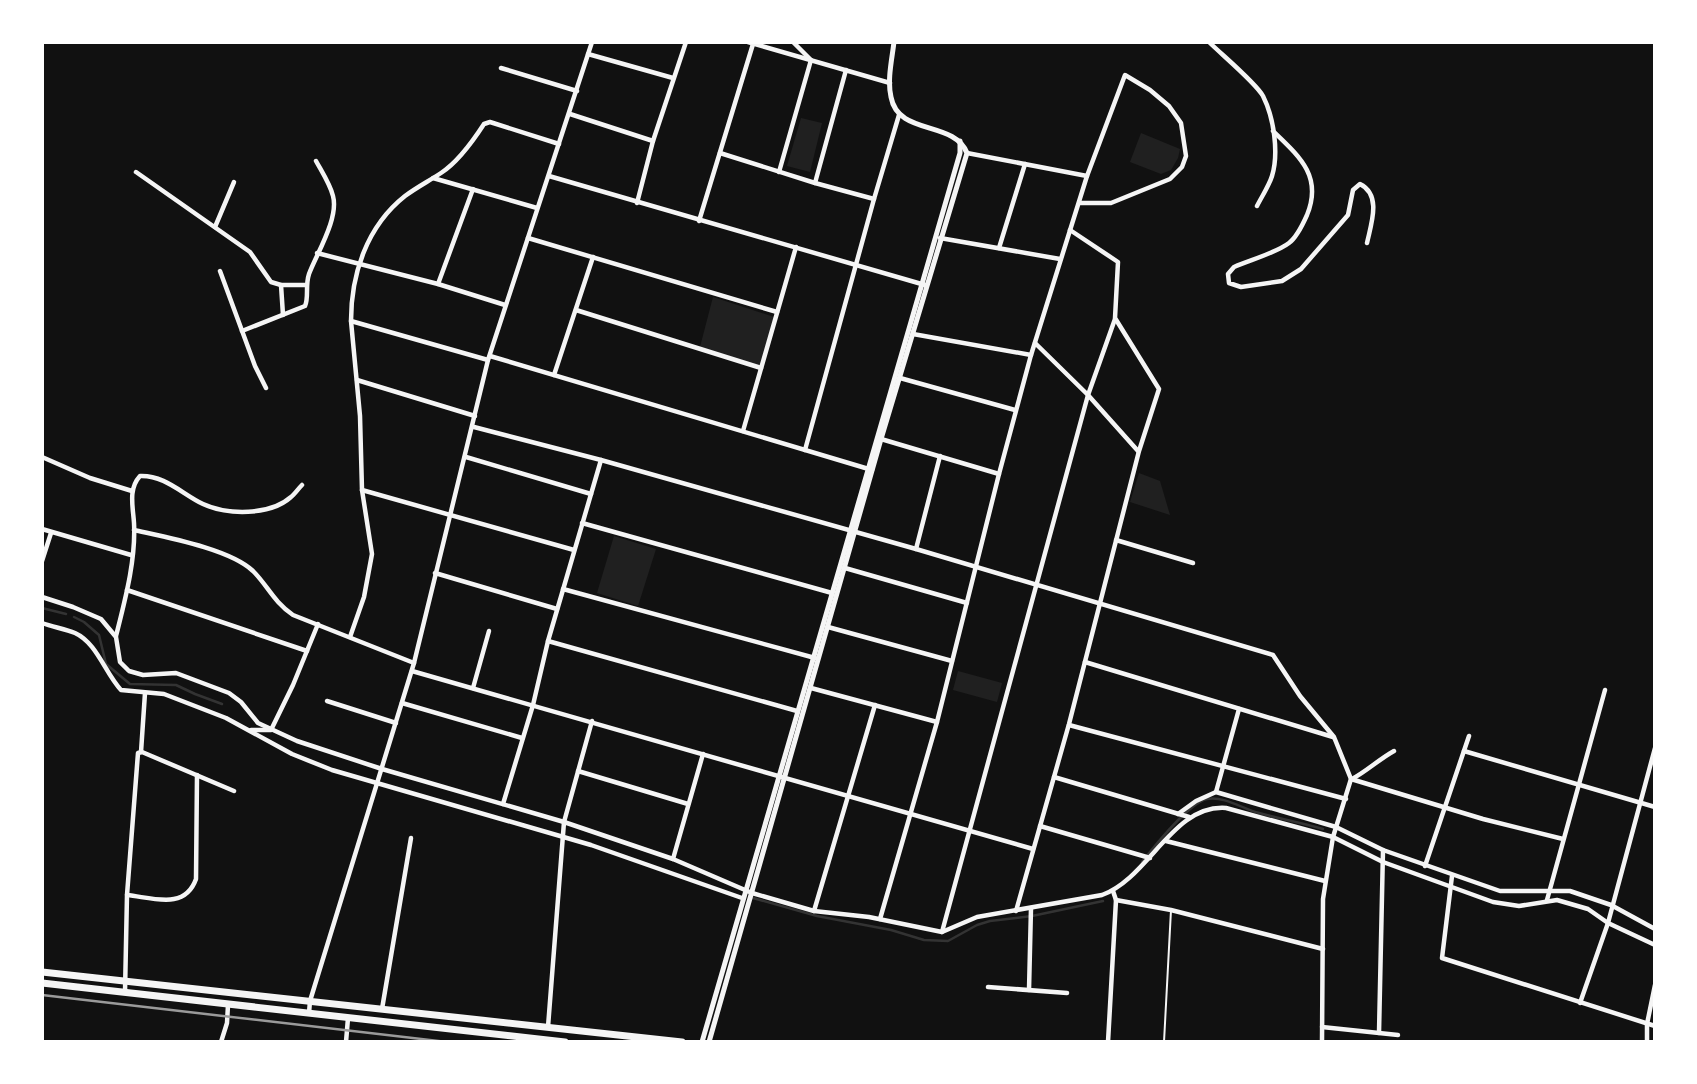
<svg xmlns="http://www.w3.org/2000/svg" width="1697" height="1084" viewBox="0 0 1697 1084" font-family="'Space Grotesk',sans-serif">
<rect width="100%" height="100%" fill="#111"/>
<g fill="#202020">
<path d="M801,118L822,123L810,172L787,166Z"/>
<path d="M1141,133L1180,149L1178,158L1171,170L1161,174L1130,162Z"/>
<path d="M713,297L774,317L760,366L700,347Z"/>
<path d="M1139,473L1160,481L1170,515L1130,502Z"/>
<path d="M614,536L656,549L638,606L597,593Z"/>
<path d="M958,671L1002,683L997,702L953,690Z"/>
</g>
<g fill="none" stroke-linecap="round" stroke-linejoin="round">
<g stroke="#333" stroke-width="2.5">
<path d="M42,608L66,614"/>
<path d="M74,617L84,622L99,635L106,664L130,684L176,685L195,694L222,704"/>
<path d="M1142,862C1153,848 1190,802 1207,799C1225,796 1243,809 1259,813C1281,819 1302,823 1323,829"/>
<path d="M753,898L817,916L891,930L924,940L948,941L977,925L990,921L1032,916L1103,901"/>
</g>
<path stroke="#f5f5f5" stroke-width="2" d="M1164,1042L1171,910"/>
<g stroke="#f5f5f5" stroke-width="4.5">
<path d="M748,42L890,83"/>
<path d="M793,42L810,59"/>
<path d="M1209,42C1221,54 1256,83 1263,96C1274,118 1279,153 1272,176C1269,186 1262,196 1257,206"/>
<path d="M588,54L673,78"/>
<path d="M501,68L577,91"/>
<path d="M570,114L653,141"/>
<path d="M1273,131C1299,156 1323,176 1307,215C1303,224 1297,237 1289,243C1276,253 1250,260 1234,267L1228,274L1229,283L1241,287L1282,281L1301,269L1348,215L1353,190L1360,184C1382,195 1371,224 1367,243"/>
<path d="M720,153L815,183L874,199"/>
<path d="M967,153L1087,176"/>
<path d="M136,172L250,252L271,282L281,285H306"/>
<path d="M779,172L811,60"/>
<path d="M549,176L925,285"/>
<path d="M433,178L537,208"/>
<path d="M815,183L846,70"/>
<path d="M637,203L653,141L686,42"/>
<path d="M699,221L753,44"/>
<path d="M215,227L234,182"/>
<path d="M528,238L777,312"/>
<path d="M940,238L1060,259"/>
<path d="M999,248L1025,164"/>
<path d="M317,253L438,284L505,305"/>
<path d="M220,271L255,366L266,388"/>
<path d="M438,284L473,189"/>
<path d="M281,285L283,315"/>
<path d="M576,310L761,368"/>
<path d="M351,321L488,360"/>
<path d="M242,331L305,306C309,297 305,286 309,274C317,253 339,218 333,196C330,184 322,172 316,161"/>
<path d="M913,334L1031,355"/>
<path d="M1035,343L1088,395L1138,451"/>
<path d="M490,356L872,470"/>
<path d="M554,375L593,257"/>
<path d="M900,378L1015,410"/>
<path d="M357,380L475,416"/>
<path d="M474,427L601,460L916,549L1273,655L1300,696L1334,737L1351,779L1333,837L1323,899L1322,1042"/>
<path d="M743,431L796,247"/>
<path d="M881,439L999,474"/>
<path d="M805,450L874,199L899,115"/>
<path d="M42,457L90,478L132,491"/>
<path d="M466,457L591,494"/>
<path d="M362,490L574,550"/>
<path d="M582,523L832,593"/>
<path d="M42,529L131,555"/>
<path d="M134,530C165,537 230,549 253,571C268,586 273,601 293,615L414,663"/>
<path d="M1116,540L1193,563"/>
<path d="M916,549L940,456"/>
<path d="M42,561L51,533"/>
<path d="M845,568L967,603"/>
<path d="M435,573L557,609"/>
<path d="M563,589L815,658"/>
<path d="M127,590L307,651"/>
<path d="M42,597L73,607L101,619L116,637L120,662L129,671L143,675L176,673L229,693L241,702L258,723L297,741L382,769L564,822L673,859L752,893L814,911L869,917L942,932L977,917L1102,895C1149,878 1173,804 1226,808L1333,837L1383,862L1493,902L1519,906L1557,900L1588,909L1608,923L1655,945"/>
<path d="M42,623C53,627 65,629 75,633C97,643 105,673 121,690L164,694L226,718L292,754L332,770L591,845L742,898"/>
<path d="M828,627L952,661"/>
<path d="M116,636C125,600 136,560 134,523C133,507 128,489 140,476C165,475 182,494 203,504C227,515 270,516 291,497C295,494 298,489 302,485"/>
<path d="M350,637L364,597L372,554L362,490L360,416L351,321C351,274 367,226 405,196C417,187 429,181 441,173C458,162 473,141 484,124L490,122L559,144"/>
<path d="M548,641L797,711"/>
<path d="M1085,662L1333,737"/>
<path d="M412,671L1033,849"/>
<path d="M473,688L489,631"/>
<path d="M811,688L937,722"/>
<path d="M327,701L396,723"/>
<path d="M402,703L522,738"/>
<path d="M1069,725L1346,799"/>
<path d="M251,730H271L293,685L318,624"/>
<path d="M1464,751L1655,807"/>
<path d="M141,752L145,693"/>
<path d="M578,771L688,804"/>
<path d="M1054,777L1189,817"/>
<path d="M1351,779L1483,819L1563,839"/>
<path d="M1352,779C1367,771 1378,760 1394,751"/>
<path d="M1216,792L1239,709"/>
<path d="M503,804L533,705L548,641L601,460"/>
<path d="M1178,814L1196,801L1216,792L1336,827L1383,850L1500,891H1570L1611,905L1655,929"/>
<path d="M1040,826L1150,858"/>
<path d="M1166,841L1325,881"/>
<path d="M673,859L703,754"/>
<path d="M1425,866L1469,736"/>
<path d="M1452,876L1442,958L1655,1026"/>
<path d="M127,895C154,898 185,910 196,879L197,775"/>
<path d="M1116,900L1171,910L1323,949"/>
<path d="M1547,900L1605,690"/>
<path d="M814,911L875,705"/>
<path d="M1016,911L1069,724L1139,451L1159,389L1115,318L1118,262L1070,230"/>
<path d="M880,919L937,722L999,474L1031,355L1087,176L1125,75L1150,90L1169,106L1181,123L1186,156L1182,167L1170,179L1111,203H1079"/>
<path d="M942,932L1088,395L1115,319"/>
<path d="M988,987L1067,993"/>
<path d="M1029,990L1031,908"/>
<path d="M125,992L127,895L138,753L142,752L234,791"/>
<path d="M1580,1003L1608,923L1655,748"/>
<path d="M382,1009L411,838"/>
<path d="M309,1013L310,1001L414,663L488,360L592,42"/>
<path d="M548,1027L564,822L592,721"/>
<path d="M1322,1027L1398,1035"/>
<path d="M1379,1033L1383,850"/>
<path d="M221,1042L227,1023L228,1005"/>
<path d="M346,1042L348,1018"/>
<path d="M1108,1042L1116,900L1113,891"/>
<path d="M1647,1042V1024L1655,985"/>
</g>
<g stroke="#f5f5f5" stroke-width="5">
<path d="M702,1042L960,153V141"/>
<path d="M709,1042L881,439L967,153C954,120 898,136 891,97C887,80 892,59 894,42"/>
</g>
<g stroke="#f5f5f5" stroke-width="7">
<path d="M42,972L682,1042"/>
<path d="M42,983L565,1042"/>
</g>
<path stroke="#9a9a9a" stroke-width="2.5" d="M42,995L447,1042"/>
</g>
<rect width="1697" height="1084" fill="none" stroke="#ffffff" stroke-width="88"/>
</svg>
